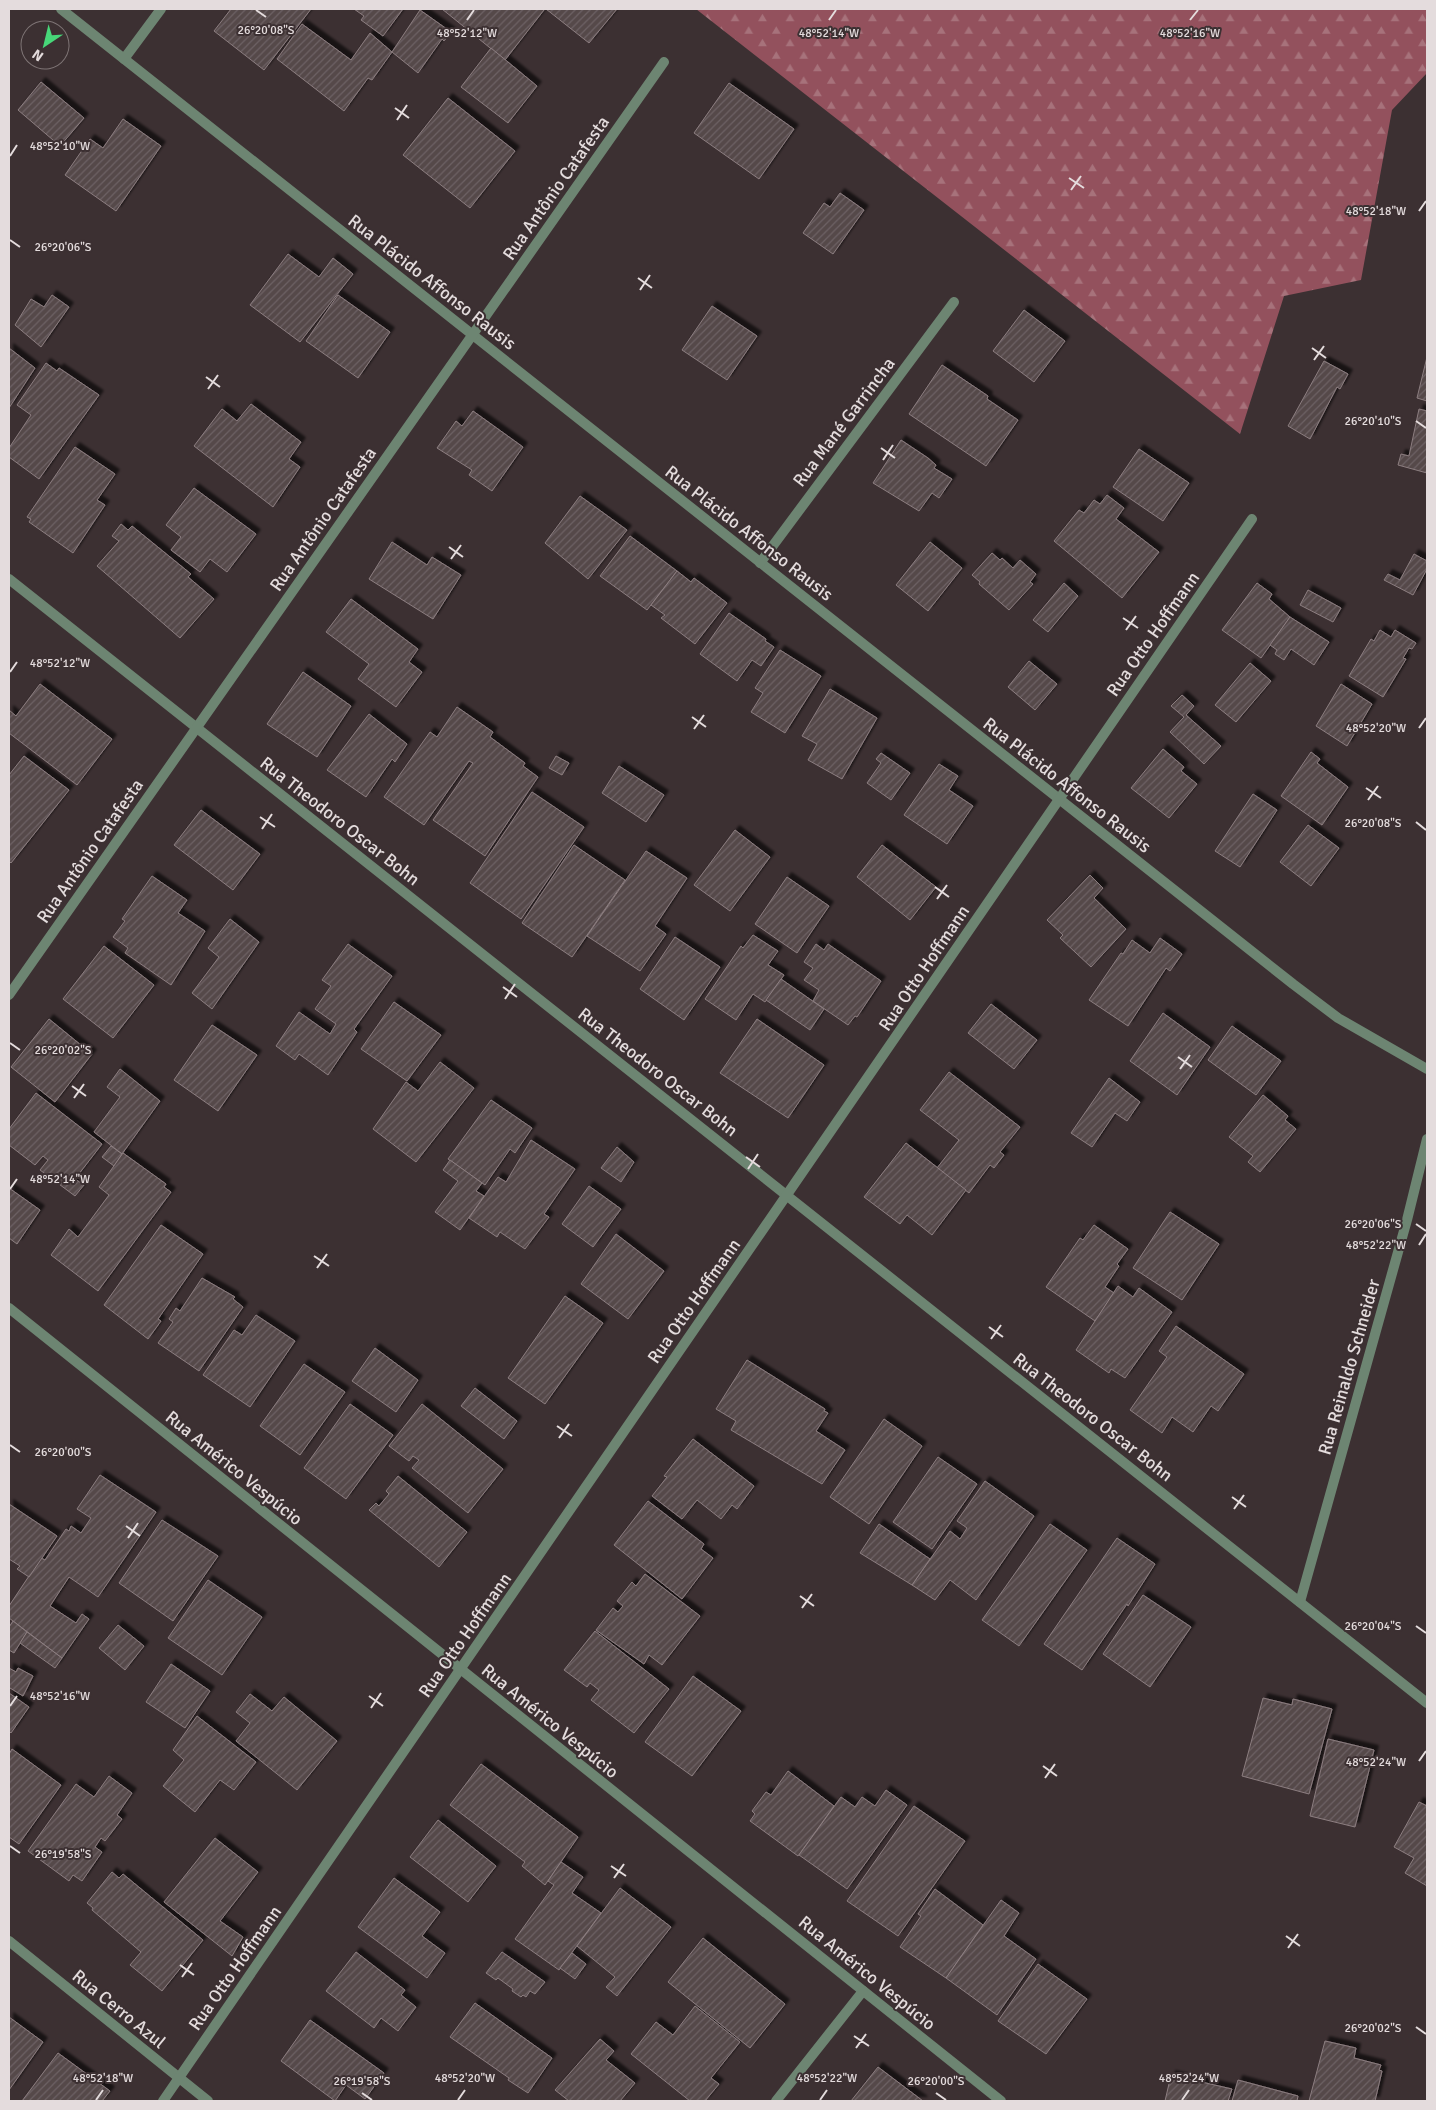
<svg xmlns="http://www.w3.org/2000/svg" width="1436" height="2110" viewBox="0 0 1436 2110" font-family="Signika,sans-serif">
<defs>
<pattern id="forest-firs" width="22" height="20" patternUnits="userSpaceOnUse" patternTransform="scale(1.25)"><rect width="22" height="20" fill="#93515d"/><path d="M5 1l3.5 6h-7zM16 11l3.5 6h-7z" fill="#a7727b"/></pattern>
<pattern id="building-hatch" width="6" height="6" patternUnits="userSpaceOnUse" patternTransform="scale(1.25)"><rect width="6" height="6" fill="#55484a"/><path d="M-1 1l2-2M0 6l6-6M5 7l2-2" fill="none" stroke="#6d6264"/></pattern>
<filter id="shadow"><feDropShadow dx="4.5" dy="-4.5" stdDeviation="1" flood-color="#0009"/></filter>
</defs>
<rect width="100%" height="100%" fill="#3c3032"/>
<path fill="url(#forest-firs)" d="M696,9H1427V73L1392,110L1361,280L1284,296L1240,434Z"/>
<g fill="url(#building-hatch)" stroke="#8c7e80" filter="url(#shadow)">
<path d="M231,9H311L264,70L214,31Z"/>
<path d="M354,9H403L383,36L361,20L364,16Z"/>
<path d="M442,9H543L544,10L505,60Z"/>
<path d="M546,9H617L589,43Z"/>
<path d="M420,10L451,32L444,41L442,39L418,73L392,52Z"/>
<path d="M302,24L351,60L370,33L392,52L372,80L368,78L344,111L277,59Z"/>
<path d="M491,48L537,86L508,123L461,87Z"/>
<path d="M41,82L84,118L60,146L18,110Z"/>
<path d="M729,83L794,129L759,179L694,133Z"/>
<path d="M448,98L515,151L470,208L403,155Z"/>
<path d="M123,119L161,146L116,211L65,175L90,139L103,148Z"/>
<path d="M840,193L864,210L833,254L803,233L824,203L830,207Z"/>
<path d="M288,254L319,277L333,258L353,274L300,342L250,305Z"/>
<path d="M52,295L69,307L41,347L15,325L31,299L44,307Z"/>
<path d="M338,295L390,332L358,378L306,341Z"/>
<path d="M712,306L757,336L727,380L682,350Z"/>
<path d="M1024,310L1065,341L1034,382L993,351Z"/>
<path d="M9,348L35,368L9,408Z"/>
<path d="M1427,357V401L1417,398Z"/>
<path d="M1324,361L1348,374L1340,389L1337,387L1310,439L1288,426Z"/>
<path d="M46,363L57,371L59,368L99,395L39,479L9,457V448L31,415L17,405Z"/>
<path d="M942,365L988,396L987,399L1018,420L986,466L909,414Z"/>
<path d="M251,404L301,442L289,459L300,467L273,507L194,446L222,409L237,421Z"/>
<path d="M1419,409L1427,411V473L1398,465L1401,454L1409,456Z"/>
<path d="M473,411L523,447L492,491L469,475L472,470L437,448L456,421L462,426Z"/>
<path d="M901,440L928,458L936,465L934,468L952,479L939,498L932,493L919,511L873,483Z"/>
<path d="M75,447L115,474L97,500L105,505L73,553L29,522L31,519L27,517Z"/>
<path d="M1139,449L1189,483L1163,521L1113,487Z"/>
<path d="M194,488L256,534L227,572L210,559L200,572L171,550L181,537L166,525Z"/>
<path d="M1107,495L1124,508L1116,519L1159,552L1122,598L1054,541L1079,510L1084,513L1094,500L1100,504Z"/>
<path d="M580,496L627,530L588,579L545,543Z"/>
<path d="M121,524L128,530L132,526L191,574L188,577L214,599L180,638L97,566L119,541L112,536Z"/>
<path d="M630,536L677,571L647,610L600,576Z"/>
<path d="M392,542L427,565L432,557L461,575L433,619L369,579Z"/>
<path d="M930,542L962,568L928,611L896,585Z"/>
<path d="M992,553L1000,560L1002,558L1013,568L1020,560L1036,574L1030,582L1033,584L1009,610L979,584L980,582L972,575Z"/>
<path d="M1414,554L1427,561V569L1413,595L1384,580L1388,574L1400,580Z"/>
<path d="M677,571L691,582L694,578L727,603L695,644L661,618L665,615L651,605Z"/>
<path d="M1064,583L1078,596L1048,632L1033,620Z"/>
<path d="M1257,583L1272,594L1269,599L1290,617L1261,658L1222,630Z"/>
<path d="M1308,590L1341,608L1333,622L1300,605Z"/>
<path d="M351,599L418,649L409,662L422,672L396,707L358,679L369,664L326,632Z"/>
<path d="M729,613L766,639L765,641L774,647L761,666L752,660L737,681L700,654Z"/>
<path d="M1290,617L1329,642L1314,665L1291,649L1284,660L1275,654L1277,650L1270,645Z"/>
<path d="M1380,630L1391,637L1395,630L1416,643L1412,649L1409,648L1403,658L1406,659L1383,697L1349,676L1371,639L1374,641Z"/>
<path d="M780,650L821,676L785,733L751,712L763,693L755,688Z"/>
<path d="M1029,661L1057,684L1035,710L1008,687Z"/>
<path d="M1250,663L1271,681L1236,722L1215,705Z"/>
<path d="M303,672L351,706L317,757L267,724Z"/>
<path d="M40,684L112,739L77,785L9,733V710L16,716Z"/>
<path d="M1341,684L1372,704L1347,746L1316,726Z"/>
<path d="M830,689L877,718L842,779L808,760L817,744L802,736Z"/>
<path d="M1182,695L1194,706L1186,715L1221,746L1204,764L1170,732L1184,717L1171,706Z"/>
<path d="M457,707L493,732L490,737L525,763L523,766L538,777L485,856L433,820L473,763L469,761L424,825L384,797L430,732L437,737Z"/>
<path d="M369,714L407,744L395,762L392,759L366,797L327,770Z"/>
<path d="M1163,749L1184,767L1181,771L1197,784L1169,818L1131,788Z"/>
<path d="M1311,752L1320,759L1317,763L1348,787L1322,825L1281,796Z"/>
<path d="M881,753L910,773L891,800L867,783L881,763L876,759Z"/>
<path d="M24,756L69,790L11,863L9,861V775Z"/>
<path d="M556,756L569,763L562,775L549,768Z"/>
<path d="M939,764L958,776L949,790L973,806L947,844L904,815Z"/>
<path d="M619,766L664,795L646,822L602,793Z"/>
<path d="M532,792L584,827L521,919L470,883Z"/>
<path d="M1253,794L1277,810L1240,867L1215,851Z"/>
<path d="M201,810L260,854L233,890L174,845Z"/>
<path d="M1308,825L1339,848L1311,886L1280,862Z"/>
<path d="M735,830L770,857L730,911L694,885Z"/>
<path d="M574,845L625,880L572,957L522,923Z"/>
<path d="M882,845L936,887L910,920L857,877Z"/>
<path d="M646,851L687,878L655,926L666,934L640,971L587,936Z"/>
<path d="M1090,875L1103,888L1094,898L1126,929L1091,967L1060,938L1063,935L1047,920Z"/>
<path d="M152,876L187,900L178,913L205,931L171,985L125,953L128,948L113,937L125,921L122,919Z"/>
<path d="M787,877L829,906L797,953L755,924Z"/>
<path d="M230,919L259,942L212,1009L192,993L219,957L208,948Z"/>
<path d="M753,935L778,951L768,965L784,975L765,1002L753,994L736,1020L705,999L741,946L743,948Z"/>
<path d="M675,937L720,967L684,1020L640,989Z"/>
<path d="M1160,938L1182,954L1170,971L1166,968L1128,1026L1089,1000L1121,953L1123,954L1132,940L1150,953Z"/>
<path d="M348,944L392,976L354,1029L357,1032L328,1075L299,1054L295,1060L276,1046L299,1012L330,1034L336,1024L315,1009L331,986L322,980Z"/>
<path d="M816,944L824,950L828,944L881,981L857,1017L855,1016L848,1025L813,1001L819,990L804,980L813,968L804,962Z"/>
<path d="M104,946L154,985L113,1038L63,999Z"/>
<path d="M781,979L824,1009L810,1030L766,1000Z"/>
<path d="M394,1002L441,1035L407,1081L361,1049Z"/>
<path d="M991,1004L1037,1040L1014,1069L968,1033Z"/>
<path d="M1163,1013L1210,1047L1177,1095L1130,1061Z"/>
<path d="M49,1019L92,1054L55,1102L11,1067Z"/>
<path d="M757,1019L824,1065L788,1118L720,1073Z"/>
<path d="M212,1025L257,1055L218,1111L174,1080Z"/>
<path d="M1232,1026L1281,1061L1256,1095L1208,1060Z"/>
<path d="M440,1062L474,1088L416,1162L373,1129L406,1082L418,1091Z"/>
<path d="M120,1069L160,1101L122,1154L94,1132L120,1097L107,1087Z"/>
<path d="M949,1072L1020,1127L1000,1152L1004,1155L994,1168L990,1165L969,1193L937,1168L959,1140L920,1110Z"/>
<path d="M1109,1078L1140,1102L1127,1121L1115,1113L1092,1147L1071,1133Z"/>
<path d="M36,1093L102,1144L75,1179L84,1185L75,1196L40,1170L48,1160L43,1156L35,1165L9,1145V1129Z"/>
<path d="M1263,1095L1288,1116L1285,1120L1296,1129L1260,1172L1248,1162L1253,1156L1229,1137Z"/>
<path d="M491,1100L532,1128L515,1153L510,1149L485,1185L448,1159Z"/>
<path d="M531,1140L575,1169L544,1214L549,1217L525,1249L500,1232L497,1237L469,1218L498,1177L506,1182Z"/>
<path d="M906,1143L966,1190L932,1235L907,1215L900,1224L864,1197Z"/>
<path d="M111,1146L122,1154L114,1166L102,1157Z"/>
<path d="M617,1147L634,1162L621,1182L601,1168Z"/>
<path d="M123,1153L166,1184L164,1187L171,1192L98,1291L51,1255L69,1229L78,1237L109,1195L99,1187Z"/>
<path d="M450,1160L482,1183L476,1191L484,1196L460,1230L435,1212L458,1181L443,1170Z"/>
<path d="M589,1186L621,1209L593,1247L562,1224Z"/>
<path d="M9,1188L40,1210L17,1244L9,1238Z"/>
<path d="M1170,1212L1219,1244L1182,1300L1133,1268Z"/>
<path d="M161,1225L203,1254L158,1319L161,1321L148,1339L104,1305Z"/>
<path d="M1094,1225L1128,1249L1117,1264L1119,1266L1105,1287L1114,1293L1095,1321L1046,1287L1080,1238L1083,1240Z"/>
<path d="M616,1234L664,1271L628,1319L581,1284Z"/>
<path d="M202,1278L235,1297L233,1299L243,1307L199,1371L158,1343L173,1322L169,1319L176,1308L180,1311Z"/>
<path d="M1118,1286L1133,1297L1139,1288L1172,1312L1125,1378L1111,1369L1109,1373L1076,1350Z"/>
<path d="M565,1296L603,1323L545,1404L508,1378Z"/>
<path d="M256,1315L295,1341L250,1407L203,1375L234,1330L242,1335Z"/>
<path d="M1176,1326L1244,1374L1218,1411L1211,1406L1193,1432L1172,1417L1162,1433L1130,1410L1167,1357L1159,1351Z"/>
<path d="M375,1348L418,1380L396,1412L352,1381Z"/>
<path d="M747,1360L825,1409L824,1411L828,1413L816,1431L845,1450L822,1484L731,1430L736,1421L716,1409Z"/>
<path d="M304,1364L345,1392L300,1455L260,1426Z"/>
<path d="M475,1388L517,1421L504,1439L461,1406Z"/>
<path d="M350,1404L393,1435L346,1499L304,1468Z"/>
<path d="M422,1404L503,1469L468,1513L412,1468L419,1460L413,1456L409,1461L389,1446Z"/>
<path d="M884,1419L922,1446L869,1524L830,1497Z"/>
<path d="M693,1439L754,1486L737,1509L732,1505L721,1519L697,1500L682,1519L652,1496L667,1477L664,1476Z"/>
<path d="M938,1457L977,1484L932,1549L893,1522Z"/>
<path d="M100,1475L156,1512L98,1597L69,1577L50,1606L76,1623L82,1614L89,1619L62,1658L9,1618V1606L41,1558L45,1560L66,1529L69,1531L71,1526L81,1533L91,1518L77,1509Z"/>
<path d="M398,1476L467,1532L439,1567L369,1510L376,1503L379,1506L389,1494L386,1491Z"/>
<path d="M985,1481L1034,1516L976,1600L950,1580L935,1600L912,1585L950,1531L960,1539L967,1528L957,1521Z"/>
<path d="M648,1501L704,1544L701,1549L713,1558L682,1599L614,1545Z"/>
<path d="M9,1504L57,1536L29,1577L17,1569L20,1566L9,1559Z"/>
<path d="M162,1520L218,1556L173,1621L119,1583Z"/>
<path d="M879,1524L930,1559L912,1585L860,1553Z"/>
<path d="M1050,1524L1087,1550L1019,1646L982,1620Z"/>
<path d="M1117,1538L1155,1564L1128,1606L1127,1604L1082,1670L1044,1644Z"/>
<path d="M645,1574L700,1616L662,1665L649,1655L644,1664L596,1630L613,1608L618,1612L623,1606L617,1601L632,1582L636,1586Z"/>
<path d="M208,1580L262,1617L222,1675L168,1638Z"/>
<path d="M1143,1595L1191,1627L1150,1687L1103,1654Z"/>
<path d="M13,1621L27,1632L14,1653L9,1650V1627Z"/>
<path d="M118,1625L144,1646L125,1670L99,1648Z"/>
<path d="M595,1631L669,1689L634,1733L591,1700L599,1690L590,1683L587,1687L564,1670Z"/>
<path d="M27,1632L62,1658L55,1668L20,1643Z"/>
<path d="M171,1664L210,1691L185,1728L146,1702Z"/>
<path d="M9,1668L16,1672L18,1668L33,1676L23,1696L10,1688L9,1690Z"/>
<path d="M693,1676L741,1711L692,1776L645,1742Z"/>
<path d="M9,1693L29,1707L11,1733L9,1731Z"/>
<path d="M250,1694L272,1711L284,1697L337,1741L297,1790L236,1741L250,1723L236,1712Z"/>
<path d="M1263,1698L1292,1705L1293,1699L1332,1709L1309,1794L1242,1776Z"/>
<path d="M197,1716L256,1762L234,1790L220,1780L195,1812L163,1786L184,1760L173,1750Z"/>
<path d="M1328,1739L1374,1750L1355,1827L1310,1816Z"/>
<path d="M12,1749L61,1785L19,1844L9,1837V1754Z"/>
<path d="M481,1764L578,1837L545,1885L522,1866L525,1862L450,1805Z"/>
<path d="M788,1771L834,1806L798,1856L750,1821L755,1814L752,1811L766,1792L771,1795Z"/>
<path d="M109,1776L132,1793L117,1815L122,1819L105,1841L101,1838L95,1847L102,1852L82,1881L73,1875L69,1881L28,1851L76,1784L94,1797Z"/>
<path d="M886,1790L907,1805L847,1889L799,1855L841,1797L855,1807L862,1797L875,1806Z"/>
<path d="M1419,1802L1427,1806V1886L1405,1873L1414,1858L1394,1847Z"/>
<path d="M914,1806L965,1841L898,1936L847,1901Z"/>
<path d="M438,1820L496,1866L468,1902L410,1857Z"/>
<path d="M215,1838L258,1872L220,1921L243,1937L232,1956L164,1902Z"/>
<path d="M561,1862L583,1877L572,1893L601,1913L559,1970L515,1939L554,1885L548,1881Z"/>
<path d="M112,1872L119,1878L123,1874L203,1940L162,1991L130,1965L141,1952L92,1910L93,1908L87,1903Z"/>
<path d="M394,1878L440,1912L422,1936L445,1953L427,1978L358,1927Z"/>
<path d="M620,1888L671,1927L617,1996L606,1987L615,1977L577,1946Z"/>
<path d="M935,1889L983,1925L946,1978L900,1947L921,1916L918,1914Z"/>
<path d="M1001,1900L1019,1913L1004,1936L1036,1959L997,2015L946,1978Z"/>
<path d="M703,1938L785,2004L750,2048L668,1982Z"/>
<path d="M356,1952L405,1990L401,1995L416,2007L398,2031L381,2018L374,2028L326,1991Z"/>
<path d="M502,1952L545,1982L535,1994L530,1991L526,1997L523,1995L521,1997L512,1991L513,1989L498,1978L496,1980L486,1973Z"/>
<path d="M572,1953L586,1964L575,1979L560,1968Z"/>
<path d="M1038,1964L1087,1999L1046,2054L998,2021Z"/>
<path d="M475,2003L552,2058L528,2093L508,2080L509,2078L450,2037Z"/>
<path d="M695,2006L740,2042L711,2078L719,2084L705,2101H690L631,2054L656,2022L673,2035Z"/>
<path d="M9,2017L43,2042L9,2090Z"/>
<path d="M310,2020L384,2073L365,2099L346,2085L335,2101L281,2061Z"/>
<path d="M600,2039L614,2051L606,2060L635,2083L620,2101H569L555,2090Z"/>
<path d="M1325,2041L1356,2048L1354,2058L1381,2065L1379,2070L1382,2071L1375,2101H1309Z"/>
<path d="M58,2053L110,2091L102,2101H22Z"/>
<path d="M878,2067L923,2101H851Z"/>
<path d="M1171,2075L1232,2089L1228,2101H1165Z"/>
<path d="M1238,2080L1298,2096L1297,2101H1232Z"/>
</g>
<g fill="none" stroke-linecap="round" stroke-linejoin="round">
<g stroke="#6d8572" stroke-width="10">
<path d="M61,9L1293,984L1338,1018L1427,1069"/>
<path d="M124,59L161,9"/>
<path d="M760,563L954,302"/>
<path d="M9,579L1427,1703"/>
<path d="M9,995L664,62"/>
<path d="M9,1308L1001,2101"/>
<path d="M1300,1602L1407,1220L1427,1139"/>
<path d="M9,1941L208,2101"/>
<path d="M163,2101L1252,519"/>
<path d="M776,2101L863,1991"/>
</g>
</g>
<path fill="none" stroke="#e4dcdd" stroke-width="2" d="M256,10L266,17M467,20L474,10M829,20L836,10M1190,20L1198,10M395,108L409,118M397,120L407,105M10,156L17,145M1069,178L1084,188M1071,190L1081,176M1419,211L1426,201M10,240L20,247M638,278L652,288M640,290L650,275M1312,348L1326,358M1314,360L1324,346M206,377L220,387M208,389L218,375M1416,421L1426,428M881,448L895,458M883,460L893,445M449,547L463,557M451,559L461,545M1123,618L1138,628M1126,630L1136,616M10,672L17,662M692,717L706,727M1419,728L1426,718M694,729L704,715M1366,788L1381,798M1368,800L1378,786M260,817L275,827M1416,822L1426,830M262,829L272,814M935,887L949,897M937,899L947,885M503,987L517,997M505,999L515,984M10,1043L20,1050M1178,1057L1192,1067M1180,1069L1190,1055M72,1086L86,1096M74,1098L84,1084M746,1157L760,1167M748,1169L758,1154M10,1189L17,1179M1416,1224L1426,1231M1419,1245L1426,1234M314,1256L329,1266M317,1268L327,1254M989,1327L1003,1337M991,1339L1001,1325M557,1426L572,1436M559,1438L569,1424M10,1445L20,1452M1232,1497L1246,1507M1234,1509L1244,1495M126,1526L140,1536M128,1538L138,1523M800,1596L814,1606M802,1608L812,1594M1416,1626L1426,1633M369,1696L383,1706M10,1706L17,1696M371,1708L381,1693M1419,1761L1426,1751M1043,1766L1057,1776M1045,1778L1055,1764M10,1846L20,1853M611,1866L626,1876M614,1878L624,1864M1286,1936L1300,1946M1288,1948L1298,1934M180,1965L194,1975M182,1977L192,1963M1416,2027L1426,2034M854,2036L869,2046M856,2048L866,2034M362,2093L372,2100M936,2093L946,2100M96,2100L103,2090M458,2100L465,2090M820,2100L827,2090M1182,2100L1189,2090"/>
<g text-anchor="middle" stroke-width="4" stroke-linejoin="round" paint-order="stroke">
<g font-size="18" fill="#e4dcdd" stroke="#3c3032">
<text transform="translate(556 188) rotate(-55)" y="6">Rua Antônio Catafesta</text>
<text transform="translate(432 282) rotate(38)" y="6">Rua Plácido Affonso Rausis</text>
<text transform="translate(844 422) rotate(-53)" y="6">Rua Mané Garrincha</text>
<text transform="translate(323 519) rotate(-55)" y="6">Rua Antônio Catafesta</text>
<text transform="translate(749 533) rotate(38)" y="6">Rua Plácido Affonso Rausis</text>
<text transform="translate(1153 634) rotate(-55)" y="6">Rua Otto Hoffmann</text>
<text transform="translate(1067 785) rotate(38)" y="6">Rua Plácido Affonso Rausis</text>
<text transform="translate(340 821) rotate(38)" y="6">Rua Theodoro Oscar Bohn</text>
<text transform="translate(90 851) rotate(-55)" y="6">Rua Antônio Catafesta</text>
<text transform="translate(924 968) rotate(-56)" y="6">Rua Otto Hoffmann</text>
<text transform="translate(658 1072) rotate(38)" y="6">Rua Theodoro Oscar Bohn</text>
<text transform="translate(694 1301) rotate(-55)" y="6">Rua Otto Hoffmann</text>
<text transform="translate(1349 1367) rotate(-74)" y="6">Rua Reinaldo Schneider</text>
<text transform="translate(1093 1417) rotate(38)" y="6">Rua Theodoro Oscar Bohn</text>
<text transform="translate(234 1468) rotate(39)" y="6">Rua Américo Vespúcio</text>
<text transform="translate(465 1635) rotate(-55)" y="6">Rua Otto Hoffmann</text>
<text transform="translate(550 1721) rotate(39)" y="6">Rua Américo Vespúcio</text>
<text transform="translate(235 1968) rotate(-55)" y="6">Rua Otto Hoffmann</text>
<text transform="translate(867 1973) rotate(39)" y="6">Rua Américo Vespúcio</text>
<text transform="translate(119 2009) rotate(39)" y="6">Rua Cerro Azul</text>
</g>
</g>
<g font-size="12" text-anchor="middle" fill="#e4dcdd" stroke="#3c3032" stroke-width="4" stroke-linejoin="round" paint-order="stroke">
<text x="266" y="34">26°20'08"S</text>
<text x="467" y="37">48°52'12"W</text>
<text x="829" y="37">48°52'14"W</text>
<text x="1190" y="37">48°52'16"W</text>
<text x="60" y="150">48°52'10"W</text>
<text x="1376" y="215">48°52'18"W</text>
<text x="63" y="251">26°20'06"S</text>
<text x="1373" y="425">26°20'10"S</text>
<text x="60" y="667">48°52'12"W</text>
<text x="1376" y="732">48°52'20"W</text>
<text x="1373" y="827">26°20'08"S</text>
<text x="63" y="1054">26°20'02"S</text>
<text x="60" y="1183">48°52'14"W</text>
<text x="1373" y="1228">26°20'06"S</text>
<text x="1376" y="1249">48°52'22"W</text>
<text x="63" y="1456">26°20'00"S</text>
<text x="1373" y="1630">26°20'04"S</text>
<text x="60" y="1700">48°52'16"W</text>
<text x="1376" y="1766">48°52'24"W</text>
<text x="63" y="1858">26°19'58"S</text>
<text x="1373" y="2032">26°20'02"S</text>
<text x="103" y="2082">48°52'18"W</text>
<text x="465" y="2082">48°52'20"W</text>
<text x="827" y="2082">48°52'22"W</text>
<text x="1189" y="2082">48°52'24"W</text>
<text x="362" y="2085">26°19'58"S</text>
<text x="936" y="2085">26°20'00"S</text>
</g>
<rect width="1436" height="2110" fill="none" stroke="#e4dcdd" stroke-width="20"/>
<g transform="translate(45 45) rotate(215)"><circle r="24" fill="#3c3032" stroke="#7f7576"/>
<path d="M0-4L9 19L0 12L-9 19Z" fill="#47d779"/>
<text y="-8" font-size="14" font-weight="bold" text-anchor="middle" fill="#e4dcdd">N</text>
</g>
</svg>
